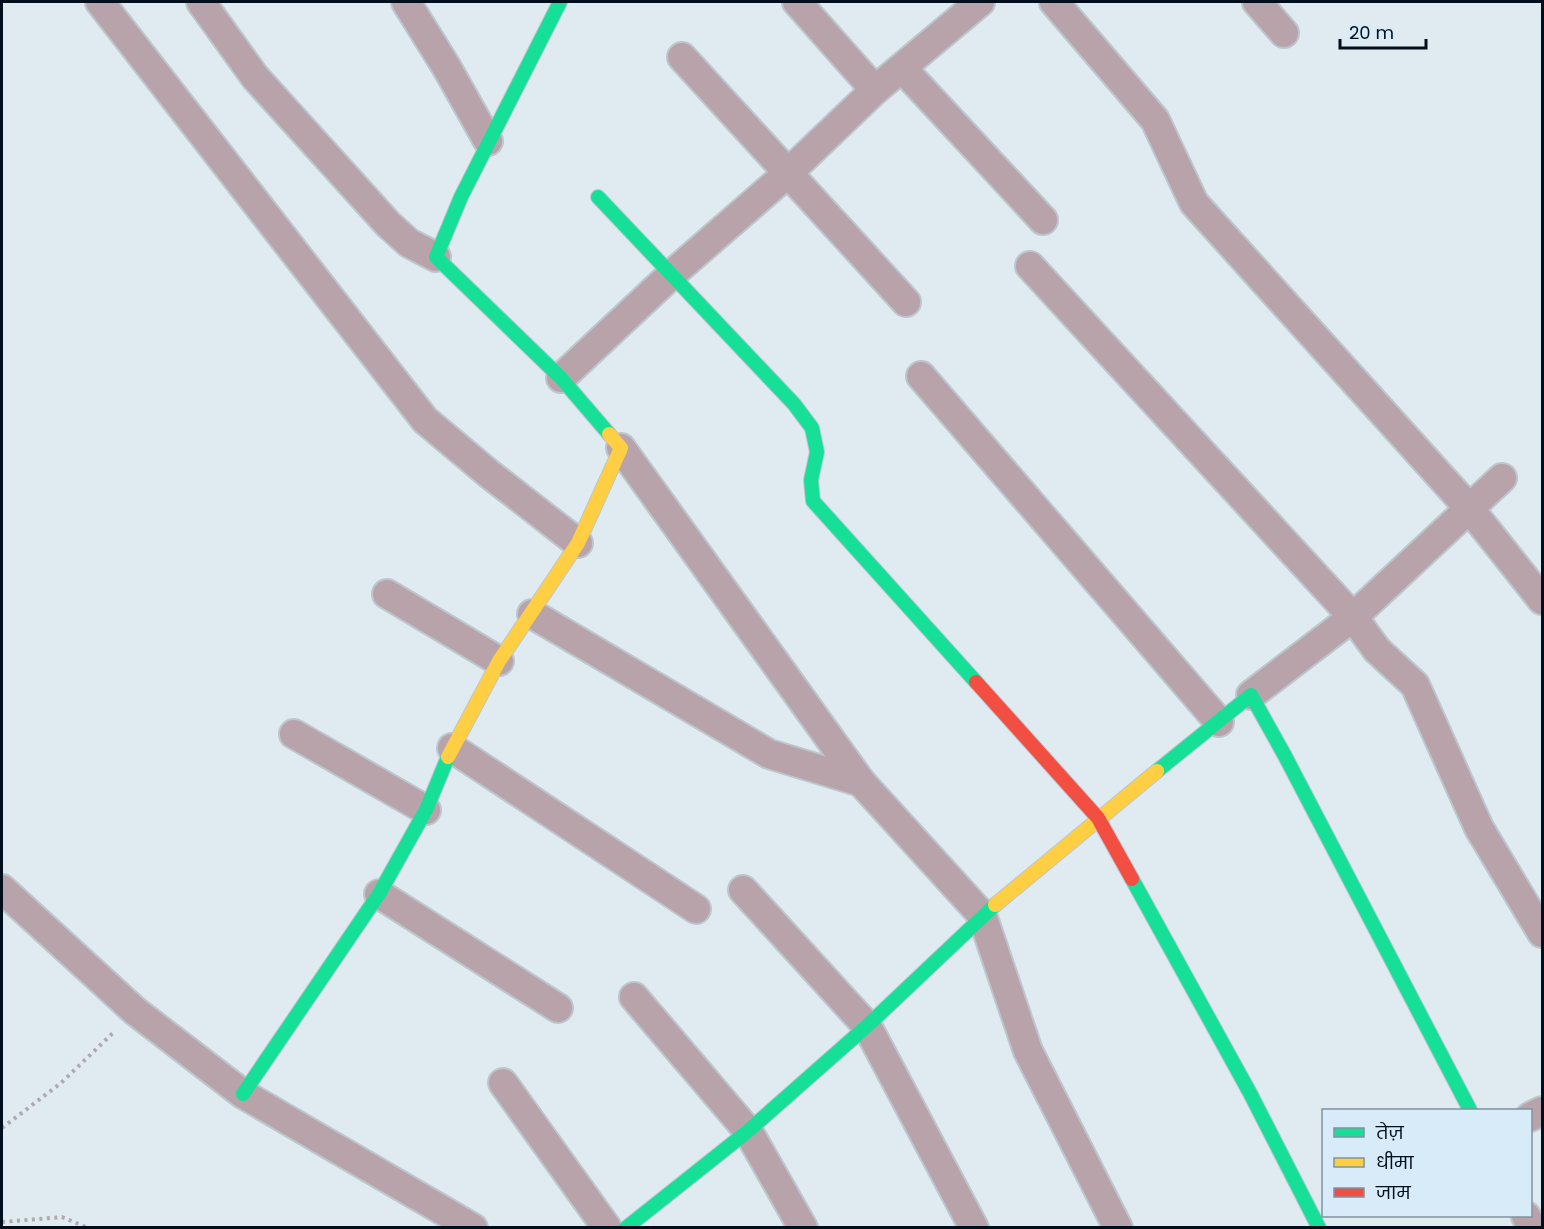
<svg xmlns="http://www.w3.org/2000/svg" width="1544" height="1229" viewBox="0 0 1544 1229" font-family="Poppins,'Noto Sans Devanagari',sans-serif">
<rect width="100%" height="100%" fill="#dfeaf1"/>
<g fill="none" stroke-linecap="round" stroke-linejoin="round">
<defs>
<g id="street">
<path d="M100,2L425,420L488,473L578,543"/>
<path d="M201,2L255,77L388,224L409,243L436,257"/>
<path d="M406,2L447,68L488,141"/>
<path d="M797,2L875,90"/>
<path d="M1054,2L1155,120L1194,203L1469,508L1542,600"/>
<path d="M1257,2L1284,33"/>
<path d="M682,57L906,302"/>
<path d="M902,68L1043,220"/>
<path d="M1030,266L1353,617L1377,650L1415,685L1479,828L1542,933"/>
<path d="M921,376L1219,722"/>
<path d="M561,378L671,275L788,173L875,90L980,2"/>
<path d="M621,448L861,782L982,915L1028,1051L1118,1228"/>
<path d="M387,594L499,661"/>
<path d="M532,614L769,754L861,782"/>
<path d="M1251,695L1353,617L1502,478"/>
<path d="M294,734L426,810"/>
<path d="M452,748L696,909"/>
<path d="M2,889L135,1011L243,1094L473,1228"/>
<path d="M743,890L867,1026L974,1228"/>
<path d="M379,894L558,1008"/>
<path d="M634,997L748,1131L803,1228"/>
<path d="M503,1083L607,1228"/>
<path d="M1530,1117L1542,1111"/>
<path d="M1526,1216L1532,1228"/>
</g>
<g id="fast">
<path d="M560,2L461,197L436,257L561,378L609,434"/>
<path d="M598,197L794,404L812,428L817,452L811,480L813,501L976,682"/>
<path d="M1157,771L1251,695L1285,756L1470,1110"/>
<path d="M1132,879L1250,1093L1319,1228"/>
<path d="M243,1094L379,894L426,810L448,757"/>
<path d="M626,1228L748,1131L867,1026L995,905"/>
</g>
<g id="slow">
<path d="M448,757L499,661L578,543L621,448L609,434"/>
<path d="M995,905L1157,771"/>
</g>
<path id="jam" d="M976,682L1098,818L1132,879"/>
</defs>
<use href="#street" stroke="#bdc6cd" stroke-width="32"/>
<use href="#fast" stroke="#bdc6cd" stroke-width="16"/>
<use href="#slow" stroke="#bdc6cd" stroke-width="16"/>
<use href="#jam" stroke="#bdc6cd" stroke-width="16"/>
<g stroke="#b0a9b0" stroke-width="4" stroke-dasharray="3 4.5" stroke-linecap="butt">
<path d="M2,1128L61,1083L115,1031"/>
<path d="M2,1222L62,1217L88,1228"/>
</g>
<use href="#street" stroke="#b8a3ab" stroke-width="28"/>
<use href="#fast" stroke="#16e098" stroke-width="14"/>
<use href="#slow" stroke="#ffcf43" stroke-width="14"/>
<use href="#jam" stroke="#f24e42" stroke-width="14"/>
</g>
<rect width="1544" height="1229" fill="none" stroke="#000f1b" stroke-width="6"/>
<rect x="1322" y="1109" width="210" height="108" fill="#d7ebf9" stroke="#8193a0" stroke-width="1.5"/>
<rect x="1334" y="1128" width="30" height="9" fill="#16e098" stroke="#8193a0" stroke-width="1.5"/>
<text x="1376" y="1139" font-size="18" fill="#000f1b">तेज़</text>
<rect x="1334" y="1158" width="30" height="9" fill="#ffcf43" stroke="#8193a0" stroke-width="1.5"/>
<text x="1376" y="1169" font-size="18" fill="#000f1b">धीमा</text>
<rect x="1334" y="1188" width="30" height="9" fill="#f24e42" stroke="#8193a0" stroke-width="1.5"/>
<text x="1376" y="1199" font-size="18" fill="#000f1b">जाम</text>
<path d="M1340 39v9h86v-9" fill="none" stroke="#000f1b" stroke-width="3"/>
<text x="1349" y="39" font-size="18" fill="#000f1b" stroke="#d7ebf9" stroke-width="4.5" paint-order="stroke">20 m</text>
</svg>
